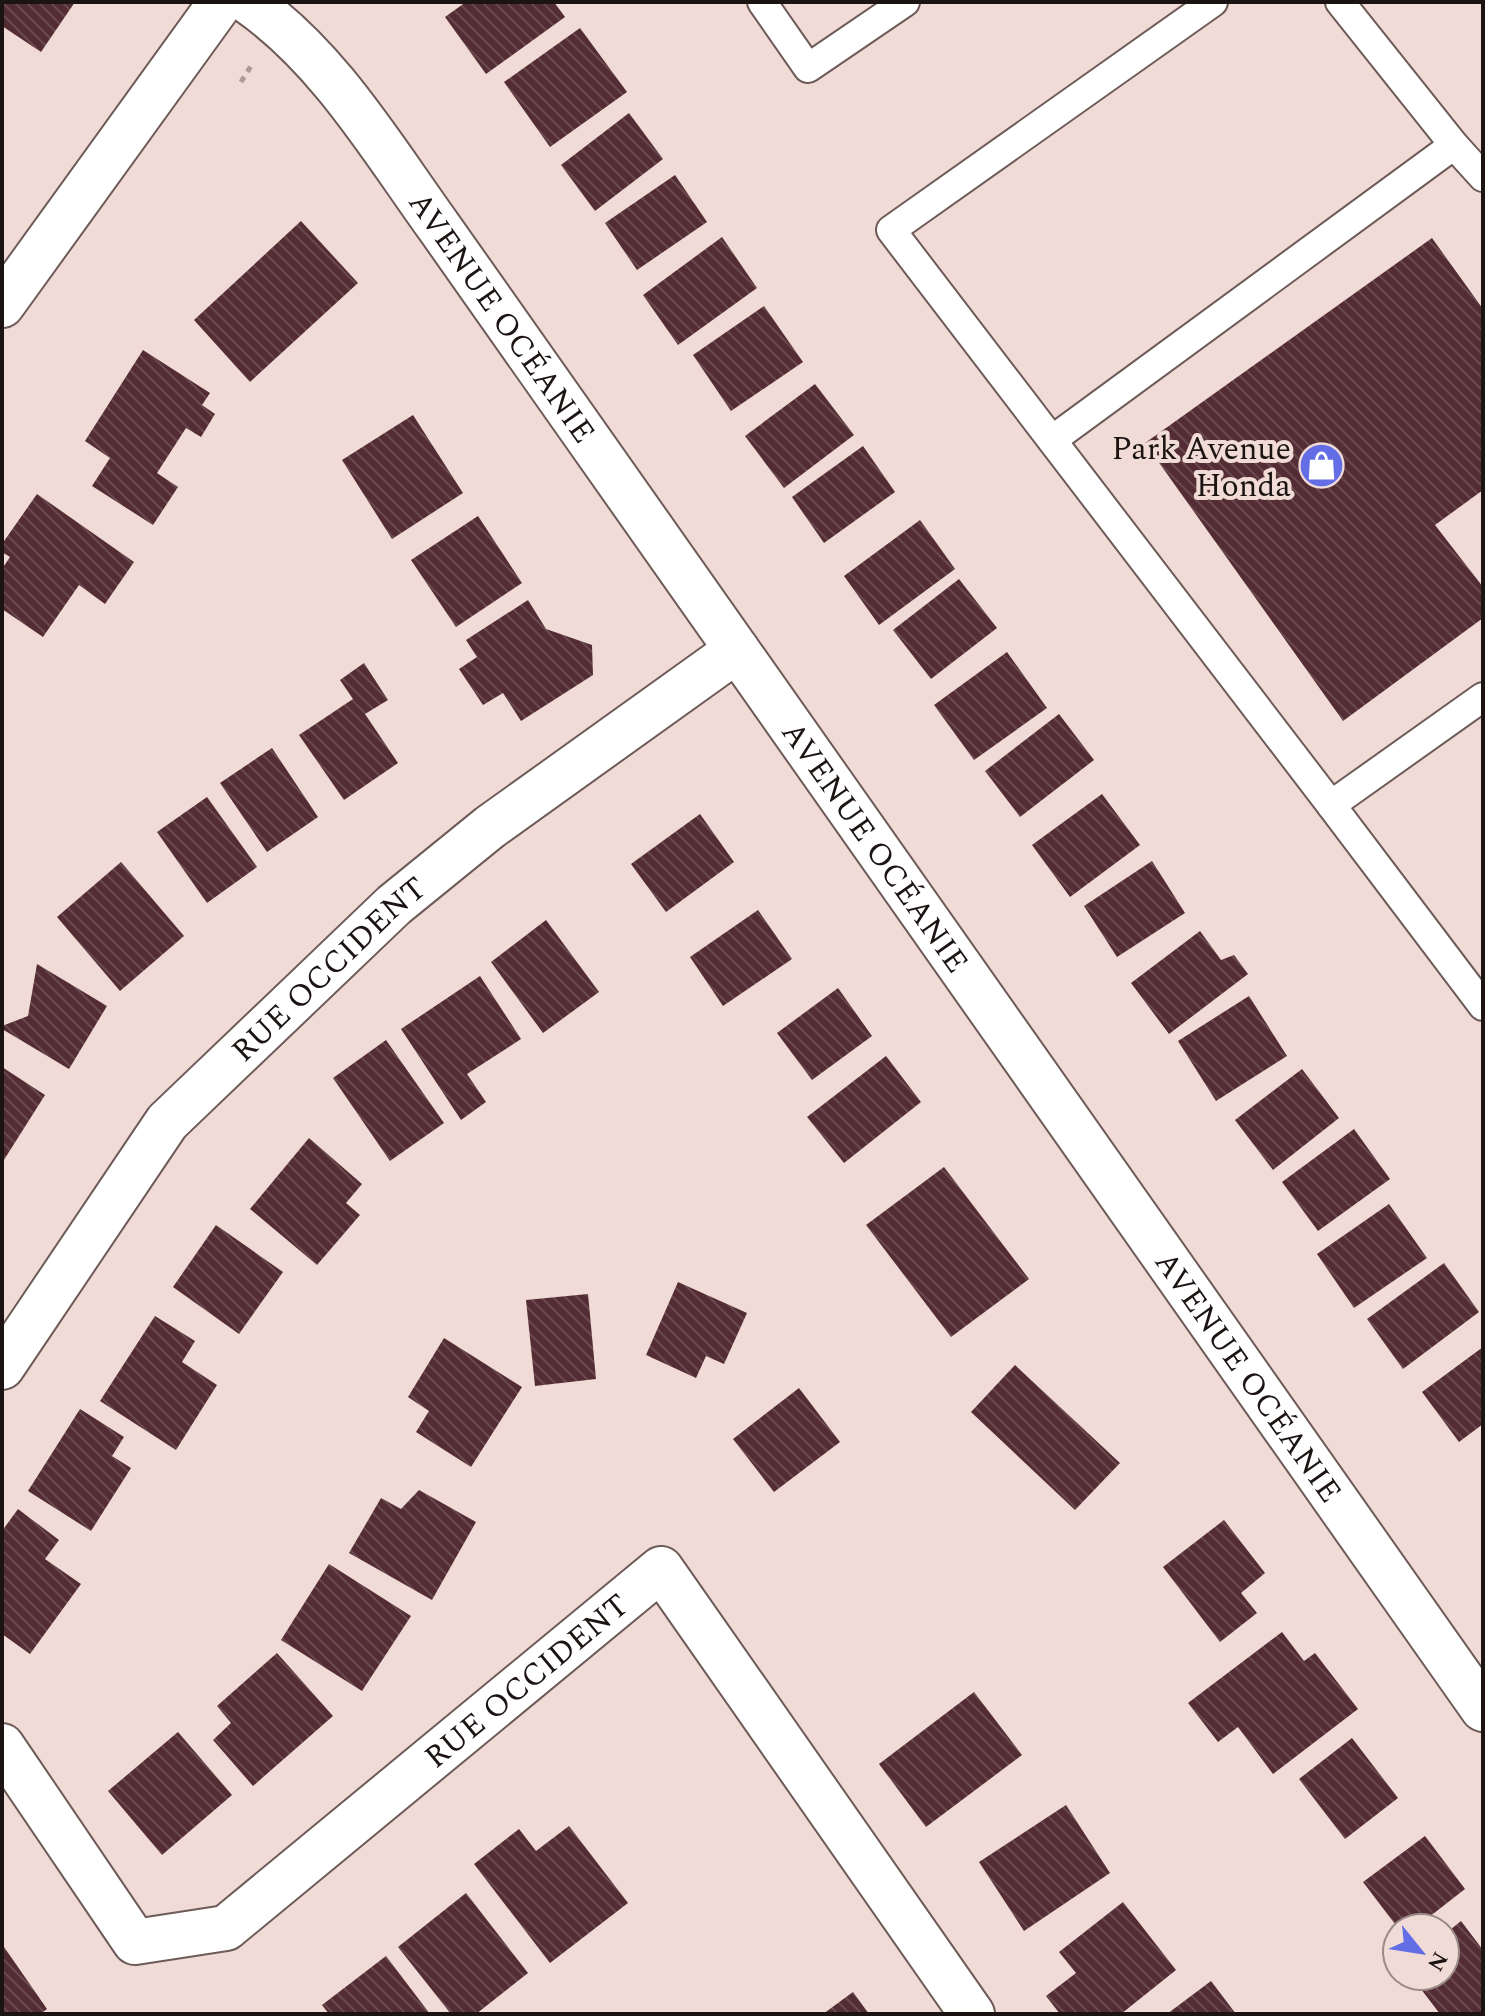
<svg xmlns="http://www.w3.org/2000/svg" width="1485" height="2016" viewBox="0 0 1485 2016" font-family="Spectral,serif">
<defs>
<pattern id="building-back-hatch" width="6" height="6" patternUnits="userSpaceOnUse" patternTransform="scale(2)"><rect width="6" height="6" fill="#542d34"/><path d="M-1 5l2 2M0 0l6 6M5-1l2 2" fill="none" stroke="#69494e"/></pattern>
</defs>
<rect width="100%" height="100%" fill="#f1dbd6"/>
<g fill="url(#building-back-hatch)">
<path d="M2,2H75L41,52L2,26Z"/>
<path d="M466,2H554L565,17L486,74L445,17Z"/>
<path d="M580,28L627,92L550,147L504,82Z"/>
<path d="M629,113L663,159L595,211L561,165Z"/>
<path d="M675,175L707,222L637,270L605,223Z"/>
<path d="M301,221L358,283L250,382L194,320Z"/>
<path d="M722,237L757,288L678,345L643,295Z"/>
<path d="M1432,238L1483,309V490L1435,525L1483,587V618L1343,721L1145,443Z"/>
<path d="M764,306L803,362L731,411L693,355Z"/>
<path d="M143,350L210,393L202,405L215,414L201,437L186,428L157,473L178,487L153,525L92,486L110,458L85,441Z"/>
<path d="M815,384L854,435L784,488L745,436Z"/>
<path d="M413,415L463,493L392,539L342,460Z"/>
<path d="M863,446L895,492L824,543L792,497Z"/>
<path d="M37,494L134,562L105,604L79,585L43,637L2,609V569L10,557L2,552V544Z"/>
<path d="M478,516L522,583L456,627L411,560Z"/>
<path d="M920,520L955,569L879,625L844,576Z"/>
<path d="M959,579L997,628L931,679L893,630Z"/>
<path d="M528,600L546,629L592,645L593,675L521,721L503,693L483,705L459,669L477,657L466,640Z"/>
<path d="M1007,652L1047,708L974,760L934,705Z"/>
<path d="M364,663L388,700L365,714L398,763L344,800L299,735L353,699L340,680Z"/>
<path d="M1059,714L1094,760L1020,817L985,771Z"/>
<path d="M272,748L318,817L267,852L220,783Z"/>
<path d="M1102,794L1140,845L1070,897L1032,845Z"/>
<path d="M207,797L257,867L207,903L157,832Z"/>
<path d="M700,814L734,862L666,912L631,864Z"/>
<path d="M1152,861L1185,913L1117,957L1084,906Z"/>
<path d="M121,862L184,936L120,991L57,917Z"/>
<path d="M758,910L792,959L723,1006L690,957Z"/>
<path d="M546,920L599,992L543,1033L491,962Z"/>
<path d="M1200,931L1221,960L1234,955L1248,974L1169,1034L1131,983Z"/>
<path d="M37,964L107,1006L69,1069L2,1029V1026L28,1016Z"/>
<path d="M480,976L521,1039L467,1074L486,1102L461,1120L401,1029Z"/>
<path d="M838,988L872,1036L812,1080L777,1033Z"/>
<path d="M1249,996L1287,1056L1216,1101L1178,1041Z"/>
<path d="M386,1040L444,1123L390,1161L333,1078Z"/>
<path d="M886,1056L921,1102L844,1163L807,1117Z"/>
<path d="M2,1067L45,1095L2,1163Z"/>
<path d="M1302,1069L1339,1118L1273,1170L1235,1120Z"/>
<path d="M1354,1129L1390,1179L1318,1231L1282,1182Z"/>
<path d="M309,1138L362,1184L346,1203L360,1215L317,1265L250,1209Z"/>
<path d="M944,1167L1029,1279L951,1337L866,1225Z"/>
<path d="M1389,1204L1427,1258L1354,1308L1317,1254Z"/>
<path d="M216,1225L283,1272L239,1334L173,1287Z"/>
<path d="M1444,1263L1479,1312L1403,1369L1367,1319Z"/>
<path d="M678,1282L747,1313L724,1364L706,1356L696,1378L646,1355Z"/>
<path d="M588,1294L596,1379L535,1386L526,1300Z"/>
<path d="M155,1316L195,1341L182,1362L217,1385L176,1450L100,1401Z"/>
<path d="M444,1338L522,1387L471,1467L416,1432L429,1411L408,1397Z"/>
<path d="M1483,1347V1424L1459,1442L1422,1392Z"/>
<path d="M1015,1365L1120,1463L1075,1510L971,1412Z"/>
<path d="M799,1388L840,1442L774,1492L733,1439Z"/>
<path d="M80,1409L124,1437L112,1456L131,1468L91,1531L28,1491Z"/>
<path d="M419,1490L476,1522L432,1600L349,1553L381,1498L401,1509Z"/>
<path d="M18,1509L59,1540L45,1559L81,1584L30,1654L2,1634V1531Z"/>
<path d="M1224,1520L1265,1573L1241,1593L1257,1613L1220,1642L1163,1567Z"/>
<path d="M329,1564L411,1616L362,1691L281,1640Z"/>
<path d="M1282,1632L1304,1661L1315,1653L1358,1709L1273,1774L1238,1727L1218,1742L1188,1703Z"/>
<path d="M277,1653L333,1716L253,1786L213,1740L231,1723L217,1706Z"/>
<path d="M974,1692L1022,1755L926,1827L879,1764Z"/>
<path d="M178,1732L232,1795L162,1855L108,1791Z"/>
<path d="M1352,1738L1398,1798L1345,1839L1299,1779Z"/>
<path d="M1066,1805L1110,1873L1024,1931L979,1862Z"/>
<path d="M569,1826L628,1903L550,1963L474,1864L519,1829L536,1851Z"/>
<path d="M1425,1836L1465,1889L1415,1928H1398L1363,1882Z"/>
<path d="M466,1893L528,1973L476,2014H451L398,1947Z"/>
<path d="M1123,1902L1176,1970L1121,2014H1060L1046,1996L1076,1973L1059,1952Z"/>
<path d="M1461,1921L1483,1950V2014H1440L1411,1976H1445V1934Z"/>
<path d="M2,1944L47,2009L40,2014H2Z"/>
<path d="M386,1956L430,2014H329L322,2005Z"/>
<path d="M1211,1981L1236,2014H1167Z"/>
<path d="M853,1992L869,2014H823Z"/>
</g>
<g fill="none" stroke-linecap="round" stroke-linejoin="round">
<defs>
<g id="service">
<path d="M762,2L808,68L905,2"/>
<path d="M1213,2L891,230L1331,805"/>
<path d="M1340,2L1454,145L1483,177"/>
<path d="M1052,440L1454,145"/>
<path d="M1483,697L1331,805L1483,1006"/>
</g>
<g id="minor">
<path id="s1" d="M2,1367L167,1122L394,905L490,827L737,650"/>
<path id="s2" d="M2,1746L135,1942L226,1928L661,1569L972,2014"/>
</g>
<g id="tertiary">
<path id="s3" d="M249,2C329,58 382,148 439,227L1483,1709"/>
<path d="M2,305L221,2"/>
</g>
</defs>
<use href="#service" stroke="#6d5b57" stroke-width="32"/>
<use href="#minor" stroke="#6d5b57" stroke-width="48"/>
<use href="#tertiary" stroke="#6d5b57" stroke-width="48"/>
<path stroke="#ad9b97" stroke-width="5" stroke-dasharray="6 6" stroke-linecap="butt" d="M241,82L251,66"/>
<use href="#service" stroke="#fff" stroke-width="28"/>
<use href="#minor" stroke="#fff" stroke-width="44"/>
<use href="#tertiary" stroke="#fff" stroke-width="44"/>
</g>
<defs>
<symbol id="shop-disc" viewBox="-11 -11 22 22"><circle r="9.5" fill="#636de6" stroke="#f1dbd6"/><path d="M-5-2.5h2.3a2.7 3.5 0 0 1 5.4 0H5L5.5 6h-11ZM-1.5-2.5h3a1.5 2.3 0 0 0-3 0Z" fill="#fff"/></symbol>
</defs>
<g fill-rule="evenodd">
<use href="#shop-disc" x="1296" y="440" width="51" height="51"/>
</g>
<g text-anchor="middle" stroke-width="8" stroke-linejoin="round" paint-order="stroke">
<g font-size="32" fill="#1b1412" stroke="#f1dbd6">
<text dy="11" stroke="none"><textPath href="#s3" startOffset="406">AVENUE OCÉANIE</textPath></text>
<text dy="11" stroke="none"><textPath href="#s3" startOffset="1054">AVENUE OCÉANIE</textPath></text>
<text dy="11" stroke="none"><textPath href="#s1" startOffset="518">RUE OCCIDENT</textPath></text>
<text dy="11" stroke="none"><textPath href="#s3" startOffset="1702">AVENUE OCÉANIE</textPath></text>
<text dy="11" stroke="none"><textPath href="#s2" startOffset="718">RUE OCCIDENT</textPath></text>
</g>
<g font-size="32" fill="#1b1412" stroke="#f1dbd6" text-anchor="end">
<text x="1291" y="459">Park Avenue<tspan x="1291" dy="37">Honda</tspan></text>
</g>
</g>
<rect width="1485" height="2016" fill="none" stroke="#1b1412" stroke-width="8"/>
<g transform="translate(1421 1952) rotate(120)"><circle r="38" fill="#f1dbd6" stroke="#9b8b88" stroke-width="2"/>
<path d="M0-6L14 30L0 20L-14 30Z" fill="#636de6"/>
<text y="-12" font-size="22" font-weight="bold" text-anchor="middle" fill="#1b1412">N</text>
</g>
</svg>
